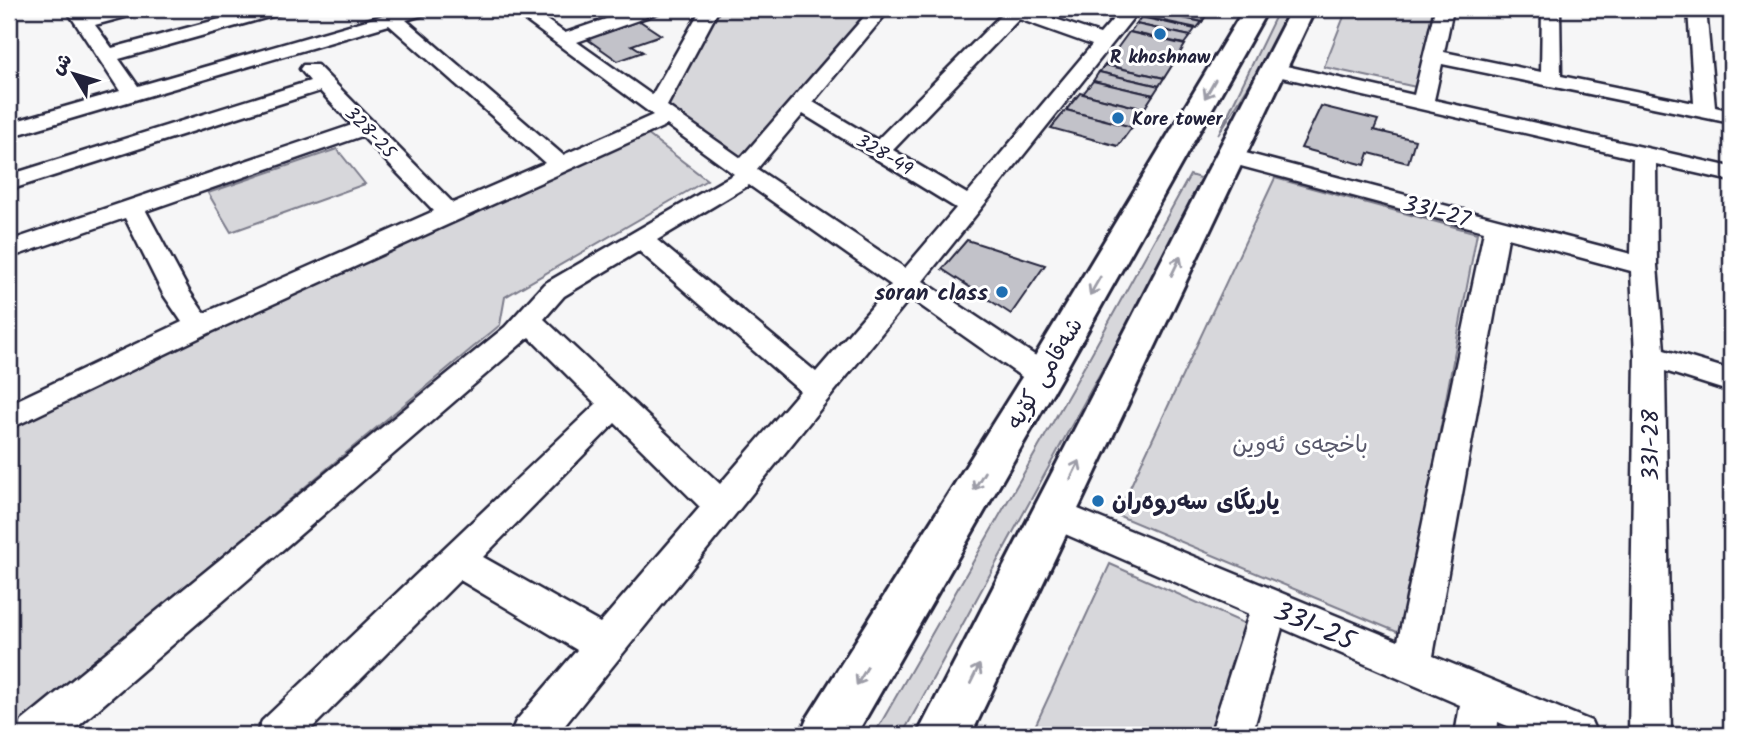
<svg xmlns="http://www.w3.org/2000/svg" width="1740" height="744" viewBox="0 0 1740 744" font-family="Kalam,'Playpen Sans Arabic',sans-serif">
<rect width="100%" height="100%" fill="#f6f6f7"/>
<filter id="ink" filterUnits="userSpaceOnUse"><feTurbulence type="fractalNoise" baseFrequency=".0143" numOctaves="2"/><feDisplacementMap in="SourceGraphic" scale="14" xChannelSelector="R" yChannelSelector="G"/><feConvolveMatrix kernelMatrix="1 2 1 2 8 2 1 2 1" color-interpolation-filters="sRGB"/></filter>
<g filter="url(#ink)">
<g fill="#d7d7db" stroke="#7c7c8b" stroke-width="2">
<path d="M718,9H875L740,161L664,107Z"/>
<path d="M1279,9H1291L1256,74L1218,135Z"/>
<path d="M1347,9H1433L1416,87L1324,67Z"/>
<path d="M647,134L707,180L505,297L500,325L9,733V425L263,305Z"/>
<path d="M337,149L365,184L231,232L208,193Z"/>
<path d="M1190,175L1206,180L902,735H874L1073,387Z"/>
<path d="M1275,178L1477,233L1402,634L1117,515Z"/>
<path d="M1110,564L1248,625L1212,735H1031Z"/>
</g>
<g fill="#c2c2c9" stroke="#22223b" stroke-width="2">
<path d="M1146,9H1181L1207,14L1202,22Z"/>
<path d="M1145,10L1202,22L1197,28L1140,16Z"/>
<path d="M1141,17L1195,29L1190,36L1136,24Z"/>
<path d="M640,21L661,35L632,45L643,52L618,61L587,39Z"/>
<path d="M1136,24L1190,36L1184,44L1130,32Z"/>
<path d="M1129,32L1185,45L1164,78L1105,65Z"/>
<path d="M1105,65L1164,78L1159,86L1099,72Z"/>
<path d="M1099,72L1159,86L1153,95L1093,81Z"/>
<path d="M1093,81L1153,95L1144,109L1083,94Z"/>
<path d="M1080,93L1083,94L1144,109L1132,127L1066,110Z"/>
<path d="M1321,106L1378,120L1374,130L1415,140L1408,163L1369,153L1365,165L1301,148Z"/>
<path d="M1066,110L1132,127L1118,146L1051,128Z"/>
<path d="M967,240L1045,265L1011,314L942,269Z"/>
</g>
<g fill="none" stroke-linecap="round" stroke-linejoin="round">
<defs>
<g id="minor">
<path d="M66,9H84L88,15L113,9H143L140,13L95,25L112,48L257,9H286L283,13L119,59L138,86L405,9H433L430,13L406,20L563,155L653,115L510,9H531L565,33L635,9H661L658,13L577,42L652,95L701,9H719L667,106L741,158L871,9H890L813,102L877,140L1003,13L1000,9H1026L1100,34L1122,9H1140L923,281L1054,368L1058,376L1054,384L1043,387L1032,384L910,298L557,735H510L516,721L577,650L460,580L305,735H256L262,721L596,404L529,337L68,735H16L22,721L505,327L544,284L734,174L667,125L209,333L9,429V404L182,322L163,294L125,218L9,258V241L352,125L320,91L9,190V175L310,81L300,69L303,65H317L453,203L545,163L389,25L9,137V123L120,91ZM1019,19L1092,45L967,194L893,150ZM803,114L956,208L905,268L757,169ZM362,136L434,211L204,313L189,291L146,211ZM749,185L891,285L816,372L657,240ZM639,251L800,391L720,484L544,319L564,296ZM615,423L700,507L600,623L483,557Z"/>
<path d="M1435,9H1453L1444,52L1541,72L1542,9H1560L1561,76L1694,103L1688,9H1706L1715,107L1731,111V123L1442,64L1434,100L1731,167V181L1656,164L1657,266L1664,350L1731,370V392L1665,371L1671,735H1629L1635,356L1631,271L1508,238L1433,656L1591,721L1597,735H1529L1498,722L1497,735H1455L1460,705L1282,628L1252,735H1210L1249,614L1042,524L1037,514L1042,504L1054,500L1066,504L1398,641L1484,231L1222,161L1219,156L1222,151L1230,149L1631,254L1633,158L1273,75L1266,73L1263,69L1266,65L1273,63L1414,95Z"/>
</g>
<g id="highway">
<path d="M1244,9H1268L1062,376L856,735H800L808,717L1029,366Z"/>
<path d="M1291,9H1315L971,735H917Z"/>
</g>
</defs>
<use href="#minor" stroke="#22223b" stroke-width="5"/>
<use href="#highway" stroke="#22223b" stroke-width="6"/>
<use href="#minor" fill="#fff" fill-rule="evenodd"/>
<use href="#highway" fill="#fff" fill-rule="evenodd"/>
</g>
<defs><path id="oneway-shaft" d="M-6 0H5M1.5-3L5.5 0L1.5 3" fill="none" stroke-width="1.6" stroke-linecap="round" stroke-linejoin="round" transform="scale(1.75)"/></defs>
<g stroke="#9c9ca7">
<use href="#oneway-shaft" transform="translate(1210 89) rotate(120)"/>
<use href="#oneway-shaft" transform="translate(1176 266) rotate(-64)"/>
<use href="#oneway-shaft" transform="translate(1095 286) rotate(120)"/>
<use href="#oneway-shaft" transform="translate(1075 470) rotate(-64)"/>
<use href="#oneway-shaft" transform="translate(979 481) rotate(121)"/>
<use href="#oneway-shaft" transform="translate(975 674) rotate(-64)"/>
<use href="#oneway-shaft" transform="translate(862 676) rotate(121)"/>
</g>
</g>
<g fill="#1f6fb2" stroke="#fff" stroke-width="2.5">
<circle cx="1160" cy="34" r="7"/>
<circle cx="1118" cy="118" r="7"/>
<circle cx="1002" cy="292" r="7"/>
<circle cx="1098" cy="501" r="7"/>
</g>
<g text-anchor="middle" stroke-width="6" stroke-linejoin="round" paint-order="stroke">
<g font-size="19" font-weight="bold" fill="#22223b" stroke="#fff">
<text x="1160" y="63">R khoshnaw</text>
<text x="1132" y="125" text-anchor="start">Kore tower</text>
</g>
<g font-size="19" fill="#22223b" stroke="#fff">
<text transform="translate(371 132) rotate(46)" y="7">328-25</text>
<text transform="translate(885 154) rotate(31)" y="7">328-49</text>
</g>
<g font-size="23" fill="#22223b" stroke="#fff">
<text transform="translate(1437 211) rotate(15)" y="8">331-27</text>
<text transform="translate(1044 373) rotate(-59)" y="8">شەقامی کۆیە</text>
<text transform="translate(1650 445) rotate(-90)" y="8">331-28</text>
</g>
<g font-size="23" font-weight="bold" fill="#22223b" stroke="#fff" text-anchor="end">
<text x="988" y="300">soran class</text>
<text x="1112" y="509" text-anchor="start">یاریگای سەروەران</text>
</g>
<g font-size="23" fill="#58586b" stroke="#fff">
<text x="1300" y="452">باخچەی ئەوین</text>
</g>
<g font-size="28" fill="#22223b" stroke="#fff">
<text transform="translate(1315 625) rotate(23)" y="10">331-25</text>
</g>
</g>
<rect width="1740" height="744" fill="none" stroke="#fff" stroke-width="35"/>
<rect x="18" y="18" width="1705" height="709" fill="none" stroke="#22223b" stroke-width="2.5" filter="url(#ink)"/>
<g transform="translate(74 74) rotate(308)" stroke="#ffffff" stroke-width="5" paint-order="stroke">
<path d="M0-5L12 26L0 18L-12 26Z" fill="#22223b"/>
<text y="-10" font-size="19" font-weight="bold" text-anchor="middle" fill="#22223b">ش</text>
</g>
</svg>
